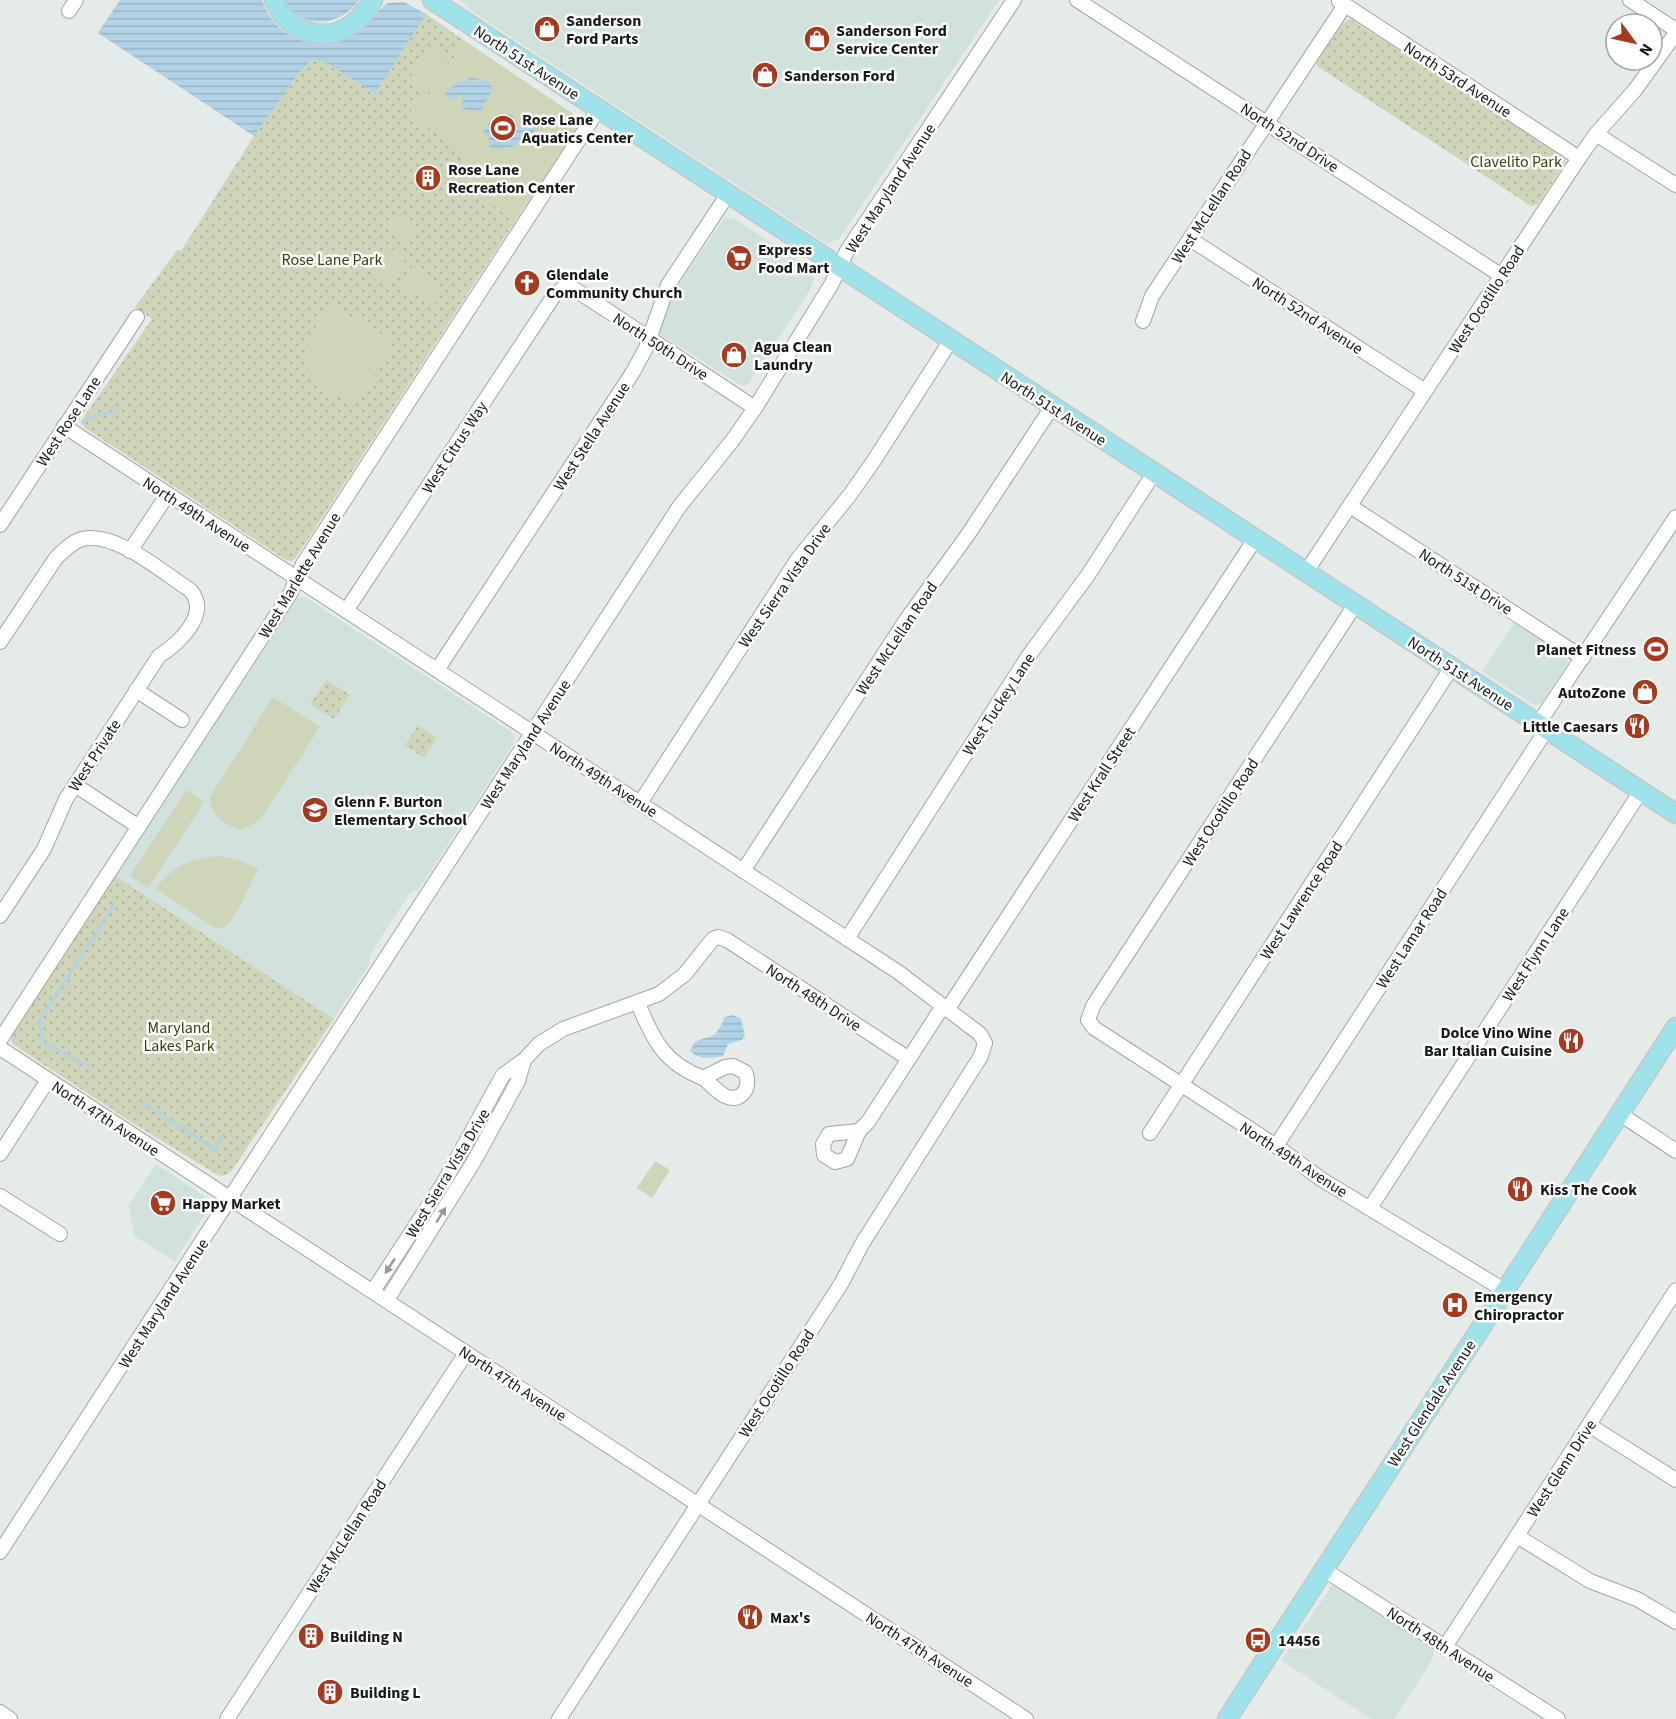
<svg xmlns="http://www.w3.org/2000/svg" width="1676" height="1719" viewBox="0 0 1676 1719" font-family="'Source Sans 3',sans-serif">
<defs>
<pattern id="grass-dots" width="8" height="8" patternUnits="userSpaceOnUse" patternTransform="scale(1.5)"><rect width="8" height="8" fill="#ced5b8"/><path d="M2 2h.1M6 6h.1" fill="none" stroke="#b0b69d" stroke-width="1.8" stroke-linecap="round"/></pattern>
<pattern id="water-rules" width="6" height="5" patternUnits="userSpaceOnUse" patternTransform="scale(1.5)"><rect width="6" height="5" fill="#b1d3e5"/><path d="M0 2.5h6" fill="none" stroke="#98b5c4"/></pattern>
</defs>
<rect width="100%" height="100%" fill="#e4ebe9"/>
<g fill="#d1e1dc">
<path d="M460,0H999L839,239L829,243L824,242L474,13Z"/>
<path d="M725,217L733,218L810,268L814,277L811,288L749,383L742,386L660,334V331L675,290Z"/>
<path d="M303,596L516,735L514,743L419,889L410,893L370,954V963L334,1019L115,876L297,599Z"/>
<path d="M1515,622L1567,657V664L1541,704L1534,705L1482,671Z"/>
<path d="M156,1164L204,1196L209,1204L208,1209L175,1261L134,1236L129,1205Z"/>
<path d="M1332,1586L1339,1587L1434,1649L1432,1660L1394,1719H1371L1281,1660Z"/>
</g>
<g fill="url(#grass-dots)">
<path d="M426,14L465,41L427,99L461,155L466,182L498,209L505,210L517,218L297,556L292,561L286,560L85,428L81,421L152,319L135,307L177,250L181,251L254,136L303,66L313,60L325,62L375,94Z"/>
<path d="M1350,19L1564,156L1566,161L1538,204L1531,206L1317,66V62L1343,23Z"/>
<path d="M326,680L350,695L334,719L310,704Z"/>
<path d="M418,725L437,738L424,758L405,745Z"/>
<path d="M115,876L334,1019L230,1173L222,1176L216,1174L131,1122L14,1045L11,1041L12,1035Z"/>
</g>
<g fill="#ced5b8">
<path d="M465,41L578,117L579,127L517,218C502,209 470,199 465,180C462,167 463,156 454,145L415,119L411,111L421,96L427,99Z"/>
<path d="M430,46L450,59L427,95L407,82Z"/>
<path d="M396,213L420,229L411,242L387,226Z"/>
<path d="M391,248L406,258L387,287L371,277Z"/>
<path d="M411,267L444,288L433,306L399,285Z"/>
<path d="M333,307L339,309L388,338L392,350L360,398L351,401C315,392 296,369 313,332C318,322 323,312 333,307Z"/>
<path d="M273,697L320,727L261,818L250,826L238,830C223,822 210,816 210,797Z"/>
<path d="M186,790L204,802L148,888L130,876Z"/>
<path d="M222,856L242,861L258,869C252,881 234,924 222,928C217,929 216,928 212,926L156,889C171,866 195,857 222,856Z"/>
<path d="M655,1161L670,1170L652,1198L637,1188Z"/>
</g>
<g fill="url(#water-rules)">
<path d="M120,0H262C275,41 322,56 358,33C370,25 376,10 388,3L404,2L426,14L375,94L325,62L313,60L303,67L254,136L98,33Z"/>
<path d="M285,0H359C341,27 302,31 285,0Z"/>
<path d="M470,77L489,82L492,87C491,98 483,102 481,113L462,108L463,94L451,100L444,92L461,81L465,82Z"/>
<path d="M532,112L540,127C534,130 530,134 530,142C515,142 506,154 489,147L490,140L483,132L489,123L501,121L503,116L509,113L514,117L515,123L520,125L526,120L524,117Z"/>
<path d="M733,1015L741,1019L745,1036L742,1040L728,1044L723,1056C711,1058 699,1060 690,1051C696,1036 703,1041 714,1035C719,1031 722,1023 725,1017Z"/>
</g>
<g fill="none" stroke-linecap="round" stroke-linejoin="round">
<g stroke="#b1d3e5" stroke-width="3">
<path d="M82,422L98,415L114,412"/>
<path d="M89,1067L44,1043L39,1021L113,907V903"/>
<path d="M145,1104L216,1150L217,1144L224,1135"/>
</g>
<defs>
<g id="minor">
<path d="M1077,0L1502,276"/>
<path d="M1630,0L1676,30"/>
<path d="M1339,1L1579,158"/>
<path d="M69,11L76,0"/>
<path d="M1596,134L1676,185"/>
<path d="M1190,239L1425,391"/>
<path d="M1143,321L1152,296L1345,5"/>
<path d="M64,426L898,972L980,1034L985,1043L981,1056L862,1244L841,1284L559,1719"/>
<path d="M1350,506L1583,658"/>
<path d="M0,525L137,317"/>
<path d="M130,551L168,494"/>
<path d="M1306,572L1579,158L1596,134L1635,90L1676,33"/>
<path d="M1355,605L1093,1006L1088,1020L1094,1028L1276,1146L1321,1179L1504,1290"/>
<path d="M346,611L555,294L565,287L574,289L608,311L755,408"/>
<path d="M0,642L56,558C63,551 72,542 82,539C116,531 162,572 190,590C212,613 178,644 159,656L66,799L44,849L0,916"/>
<path d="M437,670L633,372L646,348L668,285L728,194"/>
<path d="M136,690L182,720"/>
<path d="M1538,724L1676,517"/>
<path d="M75,785L139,827"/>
<path d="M640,803L797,560L849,496L873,462L951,340"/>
<path d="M743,871L906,620L969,533L1052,407"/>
<path d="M847,939L1027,658L1088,575L1154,473"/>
<path d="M638,1003C653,1040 664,1063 703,1078"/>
<path d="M947,1010L1255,539"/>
<path d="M0,1040L290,594L303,564L598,110"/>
<path d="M0,1048L1026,1719"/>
<path d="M733,1066L745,1072C752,1086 742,1104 725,1096C717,1092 710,1083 703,1078L725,1067Z"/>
<path d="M1620,1114L1676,1151"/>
<path d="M859,1131L868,1122L943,1006"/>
<path d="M859,1131L847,1159L835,1162L824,1155L823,1144L829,1134Z"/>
<path d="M1150,1133L1452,667"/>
<path d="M1276,1146L1547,729"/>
<path d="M0,1154L48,1080"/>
<path d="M0,1196L60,1234"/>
<path d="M1370,1208L1641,791"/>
<path d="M373,1291L444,1182L503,1075L524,1060L539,1044L563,1029L659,994L684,975L713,939L718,937L727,940L909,1059"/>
<path d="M387,1300L473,1163L518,1081L524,1060"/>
<path d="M1589,1425L1676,1480"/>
<path d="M1517,1536L1590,1581L1637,1599L1676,1622"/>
<path d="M0,1552L679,507L732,441L755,408L831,285L847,251L1014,0"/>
<path d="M1323,1569L1558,1719"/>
<path d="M1445,1647L1676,1290"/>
<path d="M0,1712L10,1719"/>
<path d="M227,1719L466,1353"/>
</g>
<g id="major">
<path d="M274,0C286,31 324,44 351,25C361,18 367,9 373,0"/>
<path d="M432,0L1676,814"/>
<path d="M1227,1719L1676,1027"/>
</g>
</defs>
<use href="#minor" stroke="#a0a7a5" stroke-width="16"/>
<use href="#major" stroke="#c7c8c8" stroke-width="21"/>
<use href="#minor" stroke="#fff" stroke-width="14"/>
<use href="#major" stroke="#9de3e9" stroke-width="18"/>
</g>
<defs><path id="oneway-solid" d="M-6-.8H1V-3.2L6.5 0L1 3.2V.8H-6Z" transform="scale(1.5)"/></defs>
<g fill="#969897">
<use href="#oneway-solid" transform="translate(441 1215) rotate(-58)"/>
<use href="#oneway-solid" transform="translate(390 1266) rotate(123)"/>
</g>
<defs>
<symbol id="shop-disc" viewBox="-11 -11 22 22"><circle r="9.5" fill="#a43b21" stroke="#fff"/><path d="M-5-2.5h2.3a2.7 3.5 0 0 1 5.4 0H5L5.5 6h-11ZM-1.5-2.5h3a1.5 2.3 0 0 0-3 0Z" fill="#fff"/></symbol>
<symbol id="stadium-disc" viewBox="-11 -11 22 22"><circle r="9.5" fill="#a43b21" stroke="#fff"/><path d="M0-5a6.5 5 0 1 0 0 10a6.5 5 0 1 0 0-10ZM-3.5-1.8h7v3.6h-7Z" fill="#fff"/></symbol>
<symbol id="building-disc" viewBox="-11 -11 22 22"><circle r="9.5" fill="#a43b21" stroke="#fff"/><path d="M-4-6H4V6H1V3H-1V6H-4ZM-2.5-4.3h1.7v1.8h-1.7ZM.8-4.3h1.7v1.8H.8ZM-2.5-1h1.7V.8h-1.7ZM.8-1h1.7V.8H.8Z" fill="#fff"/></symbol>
<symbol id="supermarket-disc" viewBox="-11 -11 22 22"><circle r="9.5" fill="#a43b21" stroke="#fff"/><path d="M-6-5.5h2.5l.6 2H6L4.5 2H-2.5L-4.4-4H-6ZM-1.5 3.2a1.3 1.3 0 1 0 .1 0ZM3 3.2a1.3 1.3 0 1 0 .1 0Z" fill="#fff"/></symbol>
<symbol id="church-disc" viewBox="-11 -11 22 22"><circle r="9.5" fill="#a43b21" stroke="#fff"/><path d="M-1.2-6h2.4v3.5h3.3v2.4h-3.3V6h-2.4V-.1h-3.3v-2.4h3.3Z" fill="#fff"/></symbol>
<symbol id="restaurant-disc" viewBox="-11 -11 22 22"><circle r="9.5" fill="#a43b21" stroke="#fff"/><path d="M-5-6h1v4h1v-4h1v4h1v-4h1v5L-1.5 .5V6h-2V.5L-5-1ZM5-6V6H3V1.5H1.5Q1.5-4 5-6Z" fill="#fff"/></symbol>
<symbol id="school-disc" viewBox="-11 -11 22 22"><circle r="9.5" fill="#a43b21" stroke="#fff"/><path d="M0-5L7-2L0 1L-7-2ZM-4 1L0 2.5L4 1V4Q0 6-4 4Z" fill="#fff"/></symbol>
<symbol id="hospital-disc" viewBox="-11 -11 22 22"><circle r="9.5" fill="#a43b21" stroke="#fff"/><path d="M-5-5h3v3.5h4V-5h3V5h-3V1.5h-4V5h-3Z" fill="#fff"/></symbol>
<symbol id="bus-disc" viewBox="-11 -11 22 22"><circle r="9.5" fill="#a43b21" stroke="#fff"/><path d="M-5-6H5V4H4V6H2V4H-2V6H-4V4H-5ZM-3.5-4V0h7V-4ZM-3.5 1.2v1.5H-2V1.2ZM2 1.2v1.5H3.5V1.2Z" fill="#fff"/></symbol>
</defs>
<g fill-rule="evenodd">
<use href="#shop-disc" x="532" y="14" width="30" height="30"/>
<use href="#shop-disc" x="802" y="24" width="30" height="30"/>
<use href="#shop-disc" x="750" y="60" width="30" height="30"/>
<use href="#stadium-disc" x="488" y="113" width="30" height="30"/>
<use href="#building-disc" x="413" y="163" width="30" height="30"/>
<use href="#supermarket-disc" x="724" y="243" width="30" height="30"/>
<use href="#church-disc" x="512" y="268" width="30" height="30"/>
<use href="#shop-disc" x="719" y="340" width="30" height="30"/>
<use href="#stadium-disc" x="1641" y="634" width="30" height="30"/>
<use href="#shop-disc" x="1630" y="677" width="30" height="30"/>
<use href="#restaurant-disc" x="1622" y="711" width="30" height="30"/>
<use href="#school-disc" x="300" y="795" width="30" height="30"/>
<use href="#restaurant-disc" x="1556" y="1026" width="30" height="30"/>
<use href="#restaurant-disc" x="1505" y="1174" width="30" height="30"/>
<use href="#supermarket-disc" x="148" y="1188" width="30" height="30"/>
<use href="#hospital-disc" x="1440" y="1290" width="30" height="30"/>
<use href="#restaurant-disc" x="735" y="1602" width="30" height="30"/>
<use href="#building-disc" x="296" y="1621" width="30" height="30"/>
<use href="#bus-disc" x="1243" y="1625" width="30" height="30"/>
<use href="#building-disc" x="315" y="1677" width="30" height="30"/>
</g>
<g text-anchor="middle" stroke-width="5" stroke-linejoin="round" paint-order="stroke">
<g font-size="16" font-weight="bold" fill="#161918" stroke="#fff" text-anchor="start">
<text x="566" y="26">Sanderson<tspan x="566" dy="18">Ford Parts</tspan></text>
<text x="836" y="36">Sanderson Ford<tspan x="836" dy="18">Service Center</tspan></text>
<text x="784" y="81">Sanderson Ford</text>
<text x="522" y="125">Rose Lane<tspan x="522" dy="18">Aquatics Center</tspan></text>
<text x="448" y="175">Rose Lane<tspan x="448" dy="18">Recreation Center</tspan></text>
<text x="758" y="255">Express<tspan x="758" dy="18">Food Mart</tspan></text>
<text x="546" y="280">Glendale<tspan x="546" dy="18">Community Church</tspan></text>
<text x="754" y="352">Agua Clean<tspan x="754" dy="18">Laundry</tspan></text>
<text x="1636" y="655" text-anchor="end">Planet Fitness</text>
<text x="1626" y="698" text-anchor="end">AutoZone</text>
<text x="1618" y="732" text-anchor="end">Little Caesars</text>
<text x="334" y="807">Glenn F. Burton<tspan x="334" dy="18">Elementary School</tspan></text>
<text x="1552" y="1038" text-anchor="end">Dolce Vino Wine<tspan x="1552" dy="18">Bar Italian Cuisine</tspan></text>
<text x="1540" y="1195">Kiss The Cook</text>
<text x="182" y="1209">Happy Market</text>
<text x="1474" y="1302">Emergency<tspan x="1474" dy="18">Chiropractor</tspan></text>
<text x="770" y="1623">Max's</text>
<text x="330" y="1642">Building N</text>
<text x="1278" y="1646">14456</text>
<text x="350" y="1698">Building L</text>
</g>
<g font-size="16" fill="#161918" stroke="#fff">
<text transform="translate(527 62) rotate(33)" y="6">North 51st Avenue</text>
<text transform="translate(1458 79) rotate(33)" y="6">North 53rd Avenue</text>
<text transform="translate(1290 137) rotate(33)" y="6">North 52nd Drive</text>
<text transform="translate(890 188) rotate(-57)" y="6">West Maryland Avenue</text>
<text transform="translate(1211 206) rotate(-57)" y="6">West McLellan Road</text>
<text transform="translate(1486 299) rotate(-57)" y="6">West Ocotillo Road</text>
<text transform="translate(1308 315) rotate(33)" y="6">North 52nd Avenue</text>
<text transform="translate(661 346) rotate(33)" y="6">North 50th Drive</text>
<text transform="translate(1054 408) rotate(33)" y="6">North 51st Avenue</text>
<text transform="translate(68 421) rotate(-57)" y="6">West Rose Lane</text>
<text transform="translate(591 436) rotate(-57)" y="6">West Stella Avenue</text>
<text transform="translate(454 447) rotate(-57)" y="6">West Citrus Way</text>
<text transform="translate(197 514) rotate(33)" y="6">North 49th Avenue</text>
<text transform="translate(299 575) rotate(-59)" y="6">West Marlette Avenue</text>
<text transform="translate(1466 581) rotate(33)" y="6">North 51st Drive</text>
<text transform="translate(784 585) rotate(-55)" y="6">West Sierra Vista Drive</text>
<text transform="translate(896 638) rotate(-56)" y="6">West McLellan Road</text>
<text transform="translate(1461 673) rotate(33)" y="6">North 51st Avenue</text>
<text transform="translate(998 704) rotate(-57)" y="6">West Tuckey Lane</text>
<text transform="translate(525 744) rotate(-57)" y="6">West Maryland Avenue</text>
<text transform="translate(94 755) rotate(-57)" y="6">West Private</text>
<text transform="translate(1101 774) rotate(-57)" y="6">West Krall Street</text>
<text transform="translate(604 779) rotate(33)" y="6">North 49th Avenue</text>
<text transform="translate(1220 812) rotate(-57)" y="6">West Ocotillo Road</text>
<text transform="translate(1301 900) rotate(-57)" y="6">West Lawrence Road</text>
<text transform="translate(1411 938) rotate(-57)" y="6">West Lamar Road</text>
<text transform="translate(1535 954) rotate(-57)" y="6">West Flynn Lane</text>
<text transform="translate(814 997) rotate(33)" y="6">North 48th Drive</text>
<text transform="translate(106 1118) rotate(33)" y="6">North 47th Avenue</text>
<text transform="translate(1294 1159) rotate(33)" y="6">North 49th Avenue</text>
<text transform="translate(447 1173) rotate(-59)" y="6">West Sierra Vista Drive</text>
<text transform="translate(163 1303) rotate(-57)" y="6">West Maryland Avenue</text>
<text transform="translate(513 1383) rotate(33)" y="6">North 47th Avenue</text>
<text transform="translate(776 1383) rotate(-57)" y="6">West Ocotillo Road</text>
<text transform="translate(1431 1403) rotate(-57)" y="6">West Glendale Avenue</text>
<text transform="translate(1561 1468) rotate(-57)" y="6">West Glenn Drive</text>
<text transform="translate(346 1536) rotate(-57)" y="6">West McLellan Road</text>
<text transform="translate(1441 1644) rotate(33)" y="6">North 48th Avenue</text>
<text transform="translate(920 1649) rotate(33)" y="6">North 47th Avenue</text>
</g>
<g font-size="16" fill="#37400b" stroke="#fff">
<text x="1516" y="167">Clavelito Park</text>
<text x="332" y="265">Rose Lane Park</text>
<text x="179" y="1033">Maryland<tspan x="179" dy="18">Lakes Park</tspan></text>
</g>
</g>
<g transform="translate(1634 42) rotate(123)"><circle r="28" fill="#ffffff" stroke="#a2a3a3" stroke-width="1.5"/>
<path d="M0-4.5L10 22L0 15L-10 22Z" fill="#a43b21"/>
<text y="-9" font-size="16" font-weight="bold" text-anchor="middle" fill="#161918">N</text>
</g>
</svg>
